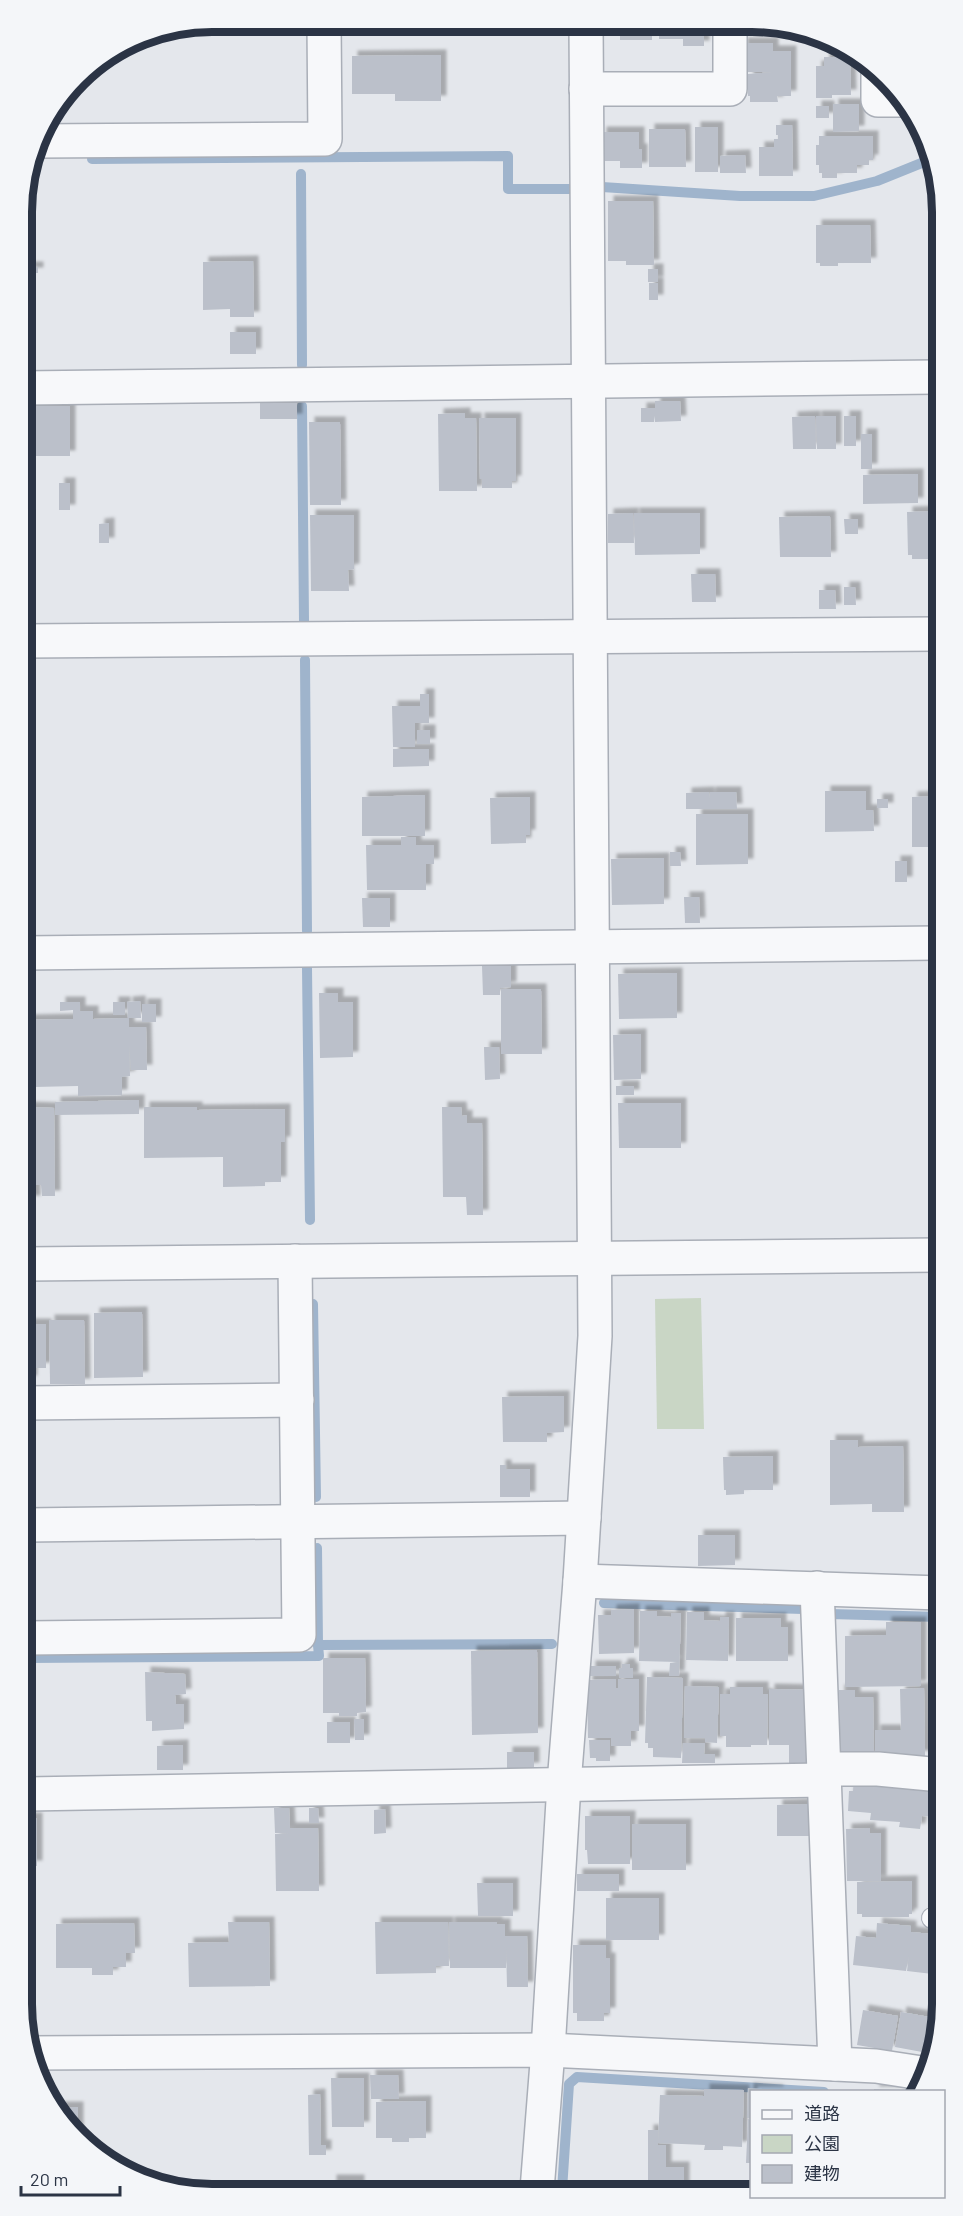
<svg xmlns="http://www.w3.org/2000/svg" width="963" height="2216" viewBox="0 0 963 2216" font-family="Barlow,'Noto Sans JP',sans-serif">
<defs>
<filter id="shadow"><feDropShadow dx="5.5" dy="-5.5" stdDeviation="1.5" flood-color="#0004"/></filter>
</defs>
<rect width="100%" height="100%" fill="#e4e7ec"/>
<path fill="#c9d6c5" d="M701,1298L704,1429H657L655,1299Z"/>
<g fill="none" stroke-linecap="round" stroke-linejoin="round">
<g stroke="#9fb4cc" stroke-width="10">
<path d="M47,119H50"/>
<path d="M92,159L508,156V189H576"/>
<path d="M301,174L302,365"/>
<path d="M602,187L740,196H814L877,181L934,158"/>
<path d="M302,406L304,621"/>
<path d="M305,660L307,931"/>
<path d="M307,968L310,1220"/>
<path d="M313,1304L316,1497"/>
<path d="M317,1548L318,1645"/>
<path d="M604,1603L803,1609"/>
<path d="M831,1624L830,1614L940,1617"/>
<path d="M26,1658L319,1656L318,1645L552,1644"/>
<path d="M562,2190L569,2084L577,2077L824,2092"/>
</g>
</g>
<g fill="#bbc0ca" filter="url(#shadow)">
<path d="M602,23L652,24V40H620V33L602,34Z"/>
<path d="M659,24H704V46H683V39H659Z"/>
<path d="M742,43H773V51H791V96H777L778,102H750V96H748V74L773,72H742Z"/>
<path d="M441,55V101H395V94H352V56Z"/>
<path d="M824,57H850L851,95H832V98H816V66H824Z"/>
<path d="M833,104H859V131L833,132Z"/>
<rect x="816" y="106" width="13" height="12"/>
<path d="M776,125H792L793,176H759V147H774V139H778V135H776Z"/>
<rect x="695" y="127" width="23" height="45"/>
<path d="M649,129H685L686,167H649Z"/>
<path d="M601,132H639V149H642V168H620V161H601Z"/>
<path d="M819,136H873V160H869V165H857V173H837V178H822V173H819V165H816V145H819Z"/>
<path d="M745,155L746,173H720V156Z"/>
<path d="M608,201H653L654,265H626V261H608Z"/>
<path d="M816,225H870L871,263H838V266H820V263H816Z"/>
<path d="M253,261L254,317H230V309L203,310V262Z"/>
<path d="M28,267H38V273H29Z"/>
<rect x="648" y="269" width="10" height="13"/>
<rect x="649" y="283" width="9" height="17"/>
<rect x="230" y="332" width="26" height="22"/>
<path d="M655,401H680L681,421L655,422L654,415V422H641V408H655Z"/>
<rect x="260" y="403" width="37" height="16"/>
<rect x="22" y="406" width="48" height="50"/>
<path d="M465,413V418H476L477,491H439L438,414Z"/>
<path d="M815,416L816,449H793L792,417Z"/>
<path d="M816,416H836V449H817Z"/>
<rect x="844" y="416" width="12" height="30"/>
<path d="M479,418H516V481H512V488H482V479H480Z"/>
<path d="M309,422H340L341,505H310Z"/>
<path d="M928,427H936V474H929Z"/>
<rect x="861" y="434" width="11" height="35"/>
<path d="M918,474V503L863,504V475Z"/>
<rect x="59" y="483" width="11" height="27"/>
<path d="M937,511V559H912V555H908L907,512Z"/>
<path d="M633,513L634,543H608V514Z"/>
<path d="M634,513H700V554L635,555Z"/>
<path d="M310,515H354V569L348,570L349,591H311Z"/>
<path d="M830,516L831,557H780L779,517Z"/>
<path d="M844,519H858V534H845Z"/>
<path d="M109,523V543H99V524Z"/>
<path d="M691,574H715L716,602H692Z"/>
<path d="M844,587H855L856,605H844Z"/>
<path d="M819,590H835L836,609H819Z"/>
<path d="M420,694H429V723H415V747H393L392,706H420Z"/>
<rect x="417" y="730" width="13" height="14"/>
<path d="M393,749H429V766L393,767Z"/>
<path d="M825,791H866V810H873L874,831L825,832Z"/>
<path d="M709,792V799L710,792H736L737,809H686V793Z"/>
<path d="M425,795V836H362V797Z"/>
<path d="M938,796V847H912V797Z"/>
<path d="M530,797V835H526V843L491,844L490,798Z"/>
<rect x="877" y="799" width="11" height="9"/>
<path d="M696,814H748V864L696,865Z"/>
<path d="M401,837H416V845H434V864H426V890H367L366,845H401Z"/>
<path d="M670,852H680L681,866H670Z"/>
<path d="M664,858V904L612,905L611,859Z"/>
<rect x="895" y="861" width="12" height="21"/>
<path d="M684,897H699L700,923H685Z"/>
<path d="M362,898H390V927H363Z"/>
<path d="M482,966H511V987L500,988V995H483Z"/>
<path d="M677,973V1018L619,1019L618,974Z"/>
<path d="M501,989H541L542,1054H501Z"/>
<path d="M319,993H338V1002H353V1057L320,1058Z"/>
<path d="M140,1001L141,1018H128L127,1002Z"/>
<path d="M60,1002H80V1011H93V1019L129,1018V1027H146L147,1070H131L129,1044L130,1076L122,1077V1095L78,1096V1086L34,1087V1077L24,1078V1020L73,1019V1010L60,1011Z"/>
<rect x="113" y="1002" width="12" height="13"/>
<rect x="142" y="1004" width="14" height="18"/>
<path d="M641,1034V1079L614,1080L613,1035Z"/>
<path d="M484,1047H499L500,1079L485,1080Z"/>
<rect x="616" y="1086" width="18" height="9"/>
<path d="M139,1100V1114L55,1115V1102Z"/>
<path d="M618,1103H681V1148H619Z"/>
<path d="M24,1107L54,1108L55,1196H42L41,1185H35V1201H25Z"/>
<path d="M144,1107H197V1110L285,1109V1142H281V1182H265V1186L223,1187V1157L144,1158Z"/>
<path d="M442,1107H461L462,1116L467,1115V1123H482L483,1215H467L466,1197H443Z"/>
<path d="M142,1312L143,1377L94,1378V1313Z"/>
<path d="M49,1320H84L85,1384H50Z"/>
<path d="M25,1324H46V1368H32V1381H25Z"/>
<path d="M564,1396V1432L547,1433V1442H503L502,1397Z"/>
<rect x="937" y="1424" width="3" height="26"/>
<path d="M830,1440H858V1447L903,1446L904,1512H872V1504L830,1505Z"/>
<path d="M773,1456V1490H744V1494L726,1495V1490H724L723,1457Z"/>
<path d="M500,1465H506V1469H530V1497H500Z"/>
<path d="M698,1535H735V1565L698,1566Z"/>
<path d="M634,1609V1653L599,1654L598,1615H611V1610Z"/>
<path d="M640,1611H657V1616L671,1617V1613H681L679,1676H669L670,1663L678,1662L639,1661Z"/>
<path d="M687,1612H704V1620L720,1621V1617H729L728,1661L686,1660Z"/>
<path d="M736,1618H781V1627H788V1661H736Z"/>
<path d="M886,1622H921V1686L845,1687V1636L886,1635Z"/>
<path d="M940,1637V1684H936L935,1638Z"/>
<path d="M537,1650L538,1733L472,1735L471,1651Z"/>
<path d="M323,1658H365L366,1712L357,1713V1716H339V1713H323Z"/>
<path d="M622,1664H630V1668H633V1678H619V1668H622Z"/>
<rect x="590" y="1666" width="26" height="10"/>
<path d="M145,1672L185,1674L186,1694L175,1695L176,1704H184V1729L152,1731V1721H146Z"/>
<path d="M647,1677L683,1678L681,1758L653,1757V1748H648V1743H645Z"/>
<path d="M616,1679V1688H618V1679H639V1731H631V1746H611V1738H588L587,1680Z"/>
<path d="M685,1686L719,1687L717,1743L705,1742V1738H684Z"/>
<path d="M730,1687H763V1694H768L767,1745H751V1747H726V1736H720V1694H730Z"/>
<path d="M924,1688L925,1756L875,1757V1730H901L900,1689Z"/>
<path d="M769,1689L816,1690L815,1752L806,1763H789V1745H769Z"/>
<path d="M839,1690H855V1697H873L874,1758L840,1759Z"/>
<rect x="933" y="1711" width="8" height="42"/>
<path d="M354,1719H364V1740H355Z"/>
<rect x="327" y="1722" width="23" height="21"/>
<path d="M589,1740H610V1761H596V1758H590Z"/>
<path d="M683,1743H705L704,1754H715V1763H682Z"/>
<path d="M183,1745V1770H157V1746Z"/>
<path d="M507,1752H534V1768L507,1769Z"/>
<path d="M874,1775L941,1781V1817L922,1816L920,1829L899,1827L900,1822L870,1820L871,1813L848,1811L849,1791H853L854,1778L873,1780V1792Z"/>
<path d="M808,1804L809,1836H777V1805Z"/>
<path d="M274,1808H289L290,1828H318L319,1891H276L275,1834L290,1833H275Z"/>
<path d="M309,1808H318L319,1823H309Z"/>
<path d="M385,1809L386,1833L374,1834V1810Z"/>
<path d="M585,1816H630V1864H588L587,1850H585Z"/>
<rect x="27" y="1818" width="10" height="48"/>
<rect x="632" y="1824" width="54" height="46"/>
<path d="M870,1828V1833H881V1881H847L846,1829Z"/>
<rect x="577" y="1874" width="42" height="17"/>
<path d="M912,1881V1914H909V1917H862V1914H857V1882Z"/>
<path d="M477,1883H513V1916H478Z"/>
<rect x="606" y="1898" width="53" height="42"/>
<path d="M228,1922H269L270,1986L189,1987L188,1943L229,1942Z"/>
<path d="M375,1922H448L449,1966H436V1973L376,1974Z"/>
<path d="M449,1922H497V1924H505V1936H527L528,1987H507L506,1946V1968H450Z"/>
<path d="M134,1923L135,1953H126V1967H113V1975H92V1968H56V1924Z"/>
<path d="M877,1923L911,1926V1932L941,1935V1975L907,1971L909,1955L906,1971L853,1965L856,1936L876,1938Z"/>
<path d="M573,1945H606V1958H610V2013H604V2021H577V2013H573Z"/>
<path d="M863,2010L898,2016L892,2051L857,2045Z"/>
<path d="M901,2012L941,2019L933,2054L895,2047Z"/>
<path d="M370,2075H398L399,2099H371Z"/>
<path d="M331,2078H364V2127H332Z"/>
<path d="M748,2088L778,2090V2092H752V2119L747,2118Z"/>
<path d="M905,2088L920,2090L919,2092H905Z"/>
<path d="M704,2089L744,2090L742,2147L723,2146V2150H704L705,2145L658,2143L660,2095L704,2096Z"/>
<path d="M874,2089L898,2090L897,2092H874Z"/>
<path d="M320,2094L321,2145H326V2155H309L308,2095Z"/>
<path d="M426,2101V2138H409V2142H392V2138H376V2102Z"/>
<path d="M51,2107H78V2139L53,2110Z"/>
<path d="M748,2119L752,2120V2163H746Z"/>
<path d="M648,2130H658V2150V2145H666V2167H684V2189H648Z"/>
<rect x="331" y="2180" width="28" height="11"/>
</g>
<g fill="none" stroke-linecap="round" stroke-linejoin="round">
<defs>
<path id="service" d="M932,1918L941,1920"/>
<g id="minor">
<path d="M878,69V100H903"/>
<path d="M586,89H730V24"/>
<path d="M37,141L325,139L324,22"/>
<path d="M22,388L936,377"/>
<path d="M23,641L937,634"/>
<path d="M24,953L938,943"/>
<path d="M25,1403L297,1400"/>
<path d="M26,1525L584,1518"/>
<path d="M580,1581L940,1593"/>
<path d="M817,1588L835,2064"/>
<path d="M26,1638L299,1635L295,1261"/>
<path d="M824,1769H878L941,1775"/>
<path d="M27,1794L824,1780"/>
<path d="M28,2053L548,2050L876,2066L928,2074"/>
<path d="M537,2190L548,2050L564,1784L580,1581L595,1336L586,23"/>
</g>
<path id="tertiary" d="M25,1264L939,1255"/>
</defs>
<use href="#service" stroke="#a9aeb7" stroke-width="22"/>
<use href="#minor" stroke="#a9aeb7" stroke-width="36"/>
<use href="#tertiary" stroke="#a9aeb7" stroke-width="36"/>
<use href="#service" stroke="#f7f8fa" stroke-width="20"/>
<use href="#minor" stroke="#f7f8fa" stroke-width="33"/>
<use href="#tertiary" stroke="#f7f8fa" stroke-width="33"/>
</g>
<path d="M0 0H963V2216H0ZM212 32H752A180 180 0 0 1 932 212V2004A180 180 0 0 1 752 2184H212A180 180 0 0 1 32 2004V212A180 180 0 0 1 212 32Z" fill="#f4f6f9" fill-rule="evenodd"/>
<path fill="none" stroke="#2b3445" stroke-width="8" d="M212 32H752A180 180 0 0 1 932 212V2004A180 180 0 0 1 752 2184H212A180 180 0 0 1 32 2004V212A180 180 0 0 1 212 32Z"/>
<rect x="750" y="2090" width="195" height="108" fill="#f4f6f9" stroke="#a4a8b1" stroke-width="1.5"/>
<rect x="762" y="2110" width="30" height="9" fill="#f7f8fa" stroke="#a4a8b1" stroke-width="1.5"/>
<text x="804" y="2120" font-size="18" fill="#2b3445">道路</text>
<rect x="762" y="2135" width="30" height="18" fill="#c9d6c5" stroke="#a4a8b1" stroke-width="1.5"/>
<text x="804" y="2150" font-size="18" fill="#2b3445">公園</text>
<rect x="762" y="2165" width="30" height="18" fill="#bbc0ca" stroke="#a4a8b1" stroke-width="1.5"/>
<text x="804" y="2180" font-size="18" fill="#2b3445">建物</text>
<path d="M21 2186v9h99v-9" fill="none" stroke="#2b3445" stroke-width="3"/>
<text x="30" y="2186" font-size="18" fill="#2b3445" stroke="#f4f6f9" stroke-width="4.5" paint-order="stroke">20 m</text>
</svg>
